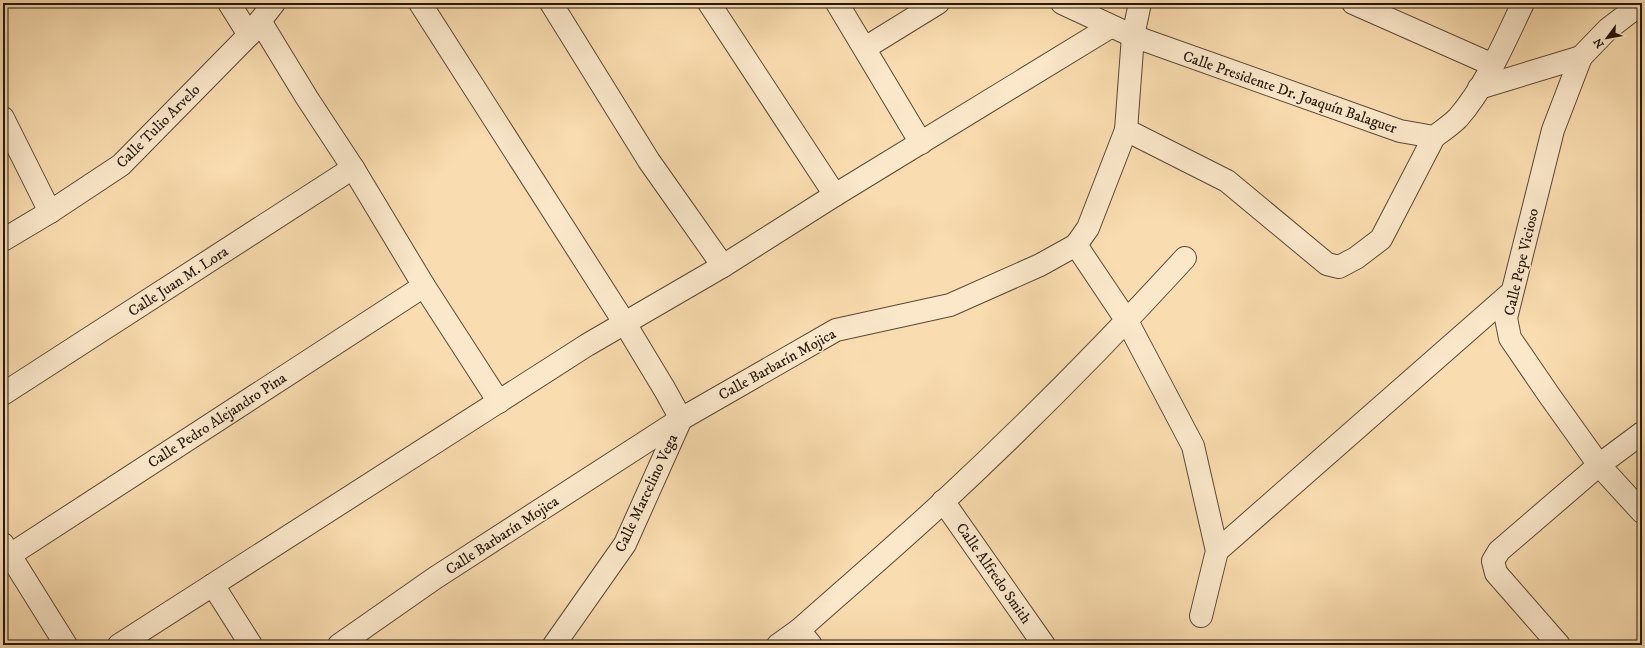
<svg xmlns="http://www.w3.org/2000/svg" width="1645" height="648" viewBox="0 0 1645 648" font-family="'IM FELL DW Pica',serif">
<rect width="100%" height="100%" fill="#f9dcaf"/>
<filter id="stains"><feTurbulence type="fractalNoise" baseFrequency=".005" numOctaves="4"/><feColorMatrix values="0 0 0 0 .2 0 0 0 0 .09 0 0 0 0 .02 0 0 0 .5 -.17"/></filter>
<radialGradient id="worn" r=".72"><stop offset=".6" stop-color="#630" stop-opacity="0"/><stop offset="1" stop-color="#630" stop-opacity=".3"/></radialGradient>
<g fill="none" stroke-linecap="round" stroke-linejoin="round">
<defs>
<g id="minor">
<path d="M229,3L249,35"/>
<path d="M420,3L624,322L665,390L681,419"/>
<path d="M551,3L649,161L723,266"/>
<path d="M709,3L835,195"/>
<path d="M837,3L921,143"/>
<path d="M1062,3L1133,36L1400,131L1434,137C1442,131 1451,125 1458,118C1487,84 1504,43 1523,3"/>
<path d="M1353,3L1493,65"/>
<path d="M1642,3L1608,29L1581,57L1553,130L1506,318L1510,338L1549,395L1599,465L1642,512"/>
<path d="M260,21L307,98L353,168L424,286L499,402"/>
<path d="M865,48L938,3"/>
<path d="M1479,88L1581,57"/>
<path d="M3,118L50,212"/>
<path d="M1126,130L1227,181L1327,264L1339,267L1356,258L1381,239L1434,137"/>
<path d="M3,240L50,212L121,165L249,35L274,3"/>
<path d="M1076,245L1127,321L1193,446L1217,551L1201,616"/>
<path d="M3,394L353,168"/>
<path d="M943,501L1044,645"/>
<path d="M3,544L66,645"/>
<path d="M1217,551L1512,292"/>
<path d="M10,555L424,286"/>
<path d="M213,585L251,645"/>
<path d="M799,630L811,645"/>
<path d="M119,645L587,345L723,266L835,195L1110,27"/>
<path d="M339,645L435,578L681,419L836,330L950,305L1040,265L1076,245L1088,228L1126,130L1133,36L1140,3"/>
<path d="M554,645L625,544L681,419"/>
<path d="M778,645L799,630C847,587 897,545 944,501C1028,423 1108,342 1185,258"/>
<path d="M1559,645L1496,573L1493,561L1499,551L1599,465L1642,433"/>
</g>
</defs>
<use href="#minor" stroke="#5a4935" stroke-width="24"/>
<use href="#minor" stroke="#fbe8cb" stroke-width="22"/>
</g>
<g text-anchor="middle" stroke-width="3" stroke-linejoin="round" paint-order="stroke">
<g font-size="15" fill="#25180c" stroke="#fbe8cb">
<text transform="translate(1290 92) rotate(19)" y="5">Calle Presidente Dr. Joaquín Balaguer</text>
<text transform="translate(158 126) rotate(-45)" y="5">Calle Tulio Arvelo</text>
<text transform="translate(1521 262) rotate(-77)" y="5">Calle Pepe Vicioso</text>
<text transform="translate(178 281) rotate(-33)" y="5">Calle Juan M. Lora</text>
<text transform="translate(777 364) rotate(-29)" y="5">Calle Barbarín Mojica</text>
<text transform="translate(217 420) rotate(-33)" y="5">Calle Pedro Alejandro Pina</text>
<text transform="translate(646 493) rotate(-65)" y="5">Calle Marcelino Vega</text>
<text transform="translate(502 535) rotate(-33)" y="5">Calle Barbarín Mojica</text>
<text transform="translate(994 573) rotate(55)" y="5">Calle Alfredo Smith</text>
</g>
</g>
<rect width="1645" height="648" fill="none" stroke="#f9dcaf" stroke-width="16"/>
<rect x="4" y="4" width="1637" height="640" fill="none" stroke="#25180c" stroke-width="2"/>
<rect x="8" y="8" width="1629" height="632" fill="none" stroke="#25180c"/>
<g transform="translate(1607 38) rotate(238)" stroke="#fbe8cb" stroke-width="3" paint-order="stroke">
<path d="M0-3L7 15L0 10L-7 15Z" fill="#25180c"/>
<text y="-6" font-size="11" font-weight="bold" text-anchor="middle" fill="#25180c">N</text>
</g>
<rect width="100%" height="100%" filter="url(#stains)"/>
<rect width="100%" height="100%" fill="url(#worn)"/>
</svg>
